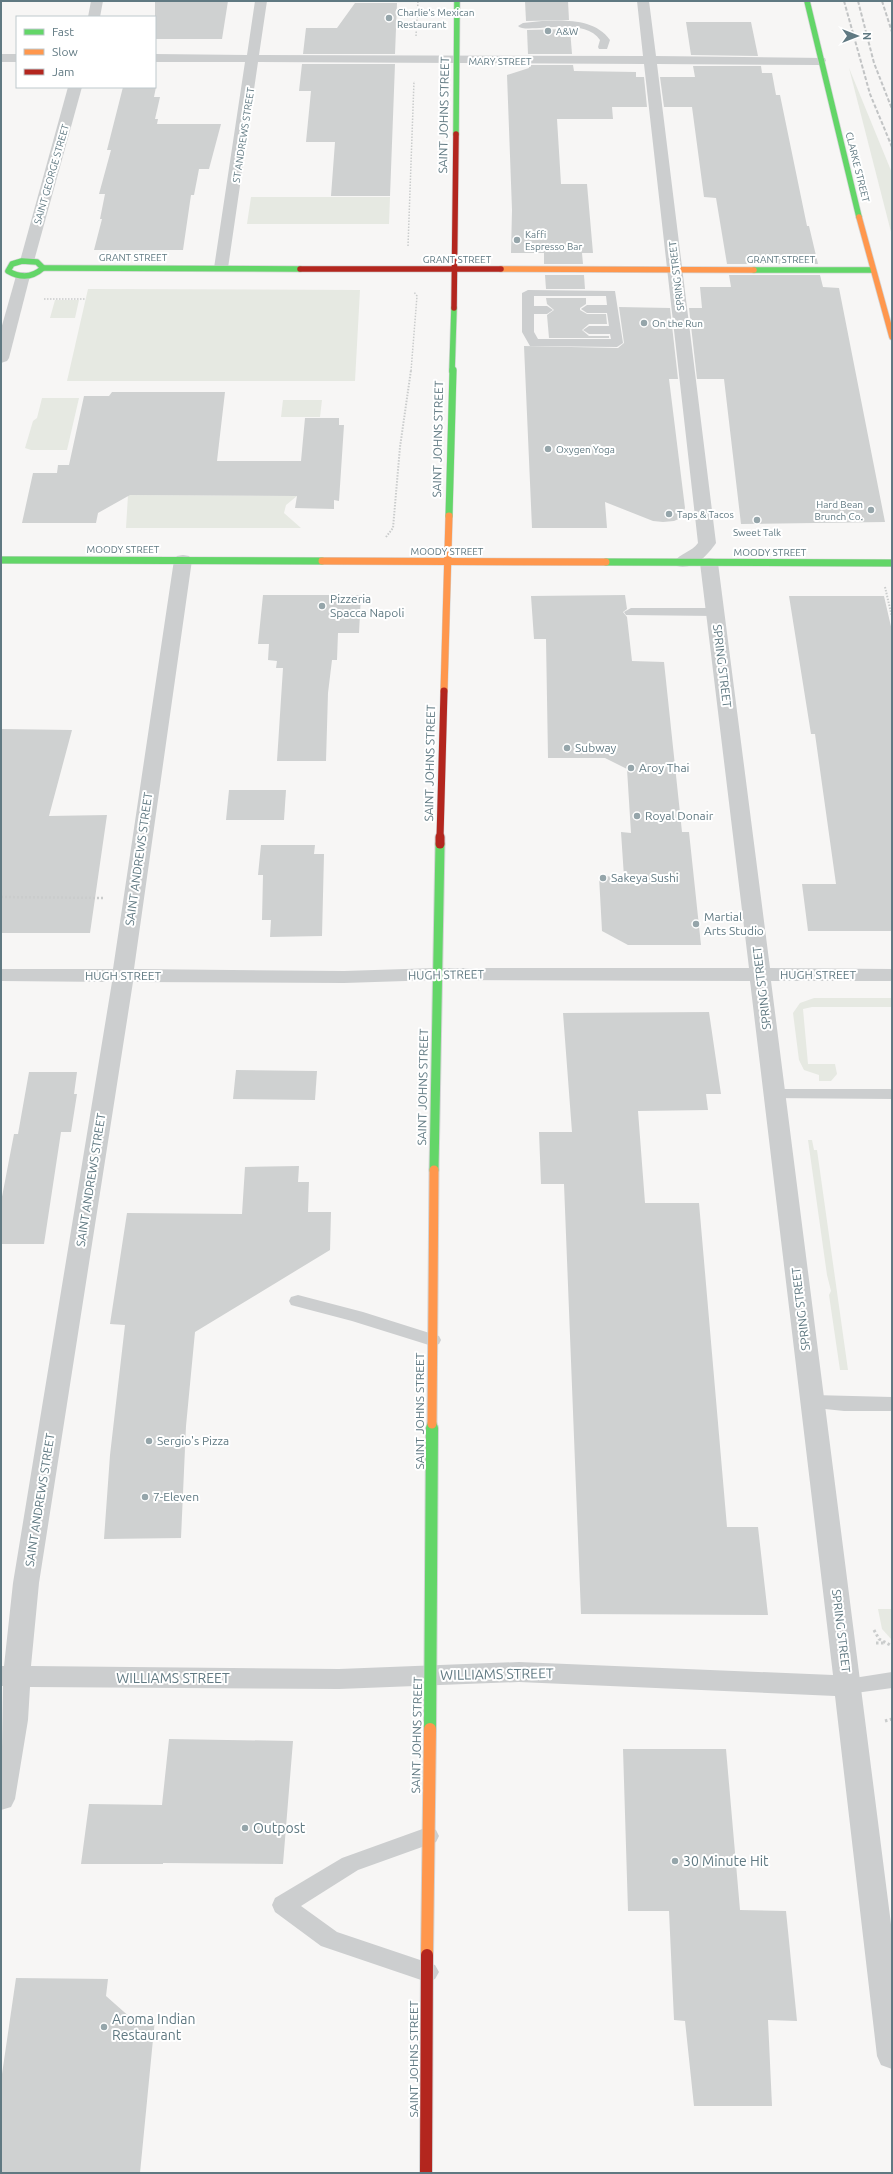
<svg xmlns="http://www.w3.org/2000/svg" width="893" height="2174" viewBox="0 0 893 2174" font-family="Ubuntu,sans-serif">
<rect width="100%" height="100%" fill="#f7f6f5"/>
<g fill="#e6e9e2">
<path d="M849,68L892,173V236Z"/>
<path d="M251,197H390L389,224H247Z"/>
<path d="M88,289L360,290L355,381H67Z"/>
<path d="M55,300H79L75,318H50Z"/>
<path d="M42,398H79L67,450H31L25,448L33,421L37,418Z"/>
<path d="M283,400H322L320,417H281Z"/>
<path d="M128,495L297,496L286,505L284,513L301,528H126Z"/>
<path d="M814,998H892V1007H812L803,1009L808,1064H835L837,1074L831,1081H819V1075L804,1070L799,1060L793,1013L800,1003Z"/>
<path d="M808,1140H812L814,1150H817L848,1370H840L829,1295L831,1291L827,1275Z"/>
<path d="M878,1609H892V1640L882,1629Z"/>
</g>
<g fill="#cfd1d1">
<path d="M155,1H228L222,39H155Z"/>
<path d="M525,1H568L569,20L526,21Z"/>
<path d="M355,3H397L395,54H303L306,28H337Z"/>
<path d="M686,22H751L758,56L691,55Z"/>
<path d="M570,29L572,54H528L527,30Z"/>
<path d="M302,64H395L390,196H331L335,142H306L311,91H299Z"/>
<path d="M529,65H573L574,71L636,72V77H644L647,107H612L613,119H557L561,184H587L593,253H582L583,264H544V253H511L512,210L507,75L529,68Z"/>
<path d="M693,66H761L762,73H772L776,95H780L807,226H809L818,264H727L716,198L704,197L692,107H664L660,77H695Z"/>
<path d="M123,87H156L154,97H160L155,119H158L157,124H221L209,169H199L194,195H191L183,250H94L102,219H100L105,194H99L111,150H107Z"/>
<path d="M545,275H584L585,289H546Z"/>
<path d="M729,275H820L823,287L839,288L885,522L741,524L724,379H697L689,308H702L700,287H731Z"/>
<path d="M546,298H586V304L580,308V310L587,314H606L607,324H589L582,330L589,336H609V338H549L547,315L554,310L547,304Z"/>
<path d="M619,307L670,308L678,379H669L685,508L681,518L674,521L663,522L653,521L605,502L607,528H532L524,346L618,348L624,343Z"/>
<path d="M112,392H225L217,461H301L305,418H339V425H344L339,501L334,500V509L295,508L297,496L130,495L98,513L96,523H22L33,473H57L58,465H69L84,396H109Z"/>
<path d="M263,595H361L359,633H338L337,660H332L328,693L326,761H277L283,668H276L277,661L268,660L269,644H258Z"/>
<path d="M625,595L627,609L623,612L627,617L632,661L664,662L682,832H689L701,945H628L602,931L599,876L624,877L621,832L631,833L627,769L605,758H548L546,639H534L531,596Z"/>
<path d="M789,596H884L892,631V931H808L802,884H836L815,734H811Z"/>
<path d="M1,729L72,730L49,816L107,815L90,933H1Z"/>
<path d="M229,790H286L284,820H226Z"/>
<path d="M261,845H315L314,854H324L322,936L270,937L271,920H262L263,875H258Z"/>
<path d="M709,1012L721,1094H706L708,1110L638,1111L645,1203H699L727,1527H758L768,1615L581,1614L564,1184H541L539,1132H572L563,1013Z"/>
<path d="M236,1070L317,1071L315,1100L233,1099Z"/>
<path d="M29,1072H77L74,1094H77L71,1132H61L44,1244H1V1202L14,1134H18Z"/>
<path d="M299,1166L298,1182H309L308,1212H331L330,1250L195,1332L186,1426L181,1538L104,1539L110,1455L125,1325L110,1324L127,1213L242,1214L245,1167Z"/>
<path d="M169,1739L293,1741L283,1864L163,1863V1864H81L89,1804L162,1805Z"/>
<path d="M623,1749H726L740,1910L786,1911L797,2021L768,2020L772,2106H694L685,2021L674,2020L669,1911H628Z"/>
<path d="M16,1978L108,1979L106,1996L132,2019H155L140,2173H1V2081Z"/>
</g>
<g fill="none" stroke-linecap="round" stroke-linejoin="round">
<defs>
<g id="fast-far3">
<path d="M807,1L859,217"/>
<path d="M456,134L457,1"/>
<path d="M22,261L37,262L43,268C32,278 20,278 8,271L12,264Z"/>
<path d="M43,268L300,269"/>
<path d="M754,270H872"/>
<path d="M452,371L454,308"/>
</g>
<g id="fast-far2">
<path d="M449,516L453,370"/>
<path d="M1,560L322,561"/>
<path d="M606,562L892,563"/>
</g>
<g id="fast-far1">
<path d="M434,1170L440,844"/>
<path d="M432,1429V1424"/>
</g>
<path id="fast" d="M430,1729L432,1428"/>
<g id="slow-far3">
<path d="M859,217L892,337"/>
<path d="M501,269L754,270"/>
</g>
<g id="slow-far2">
<path d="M322,561L606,562"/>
<path d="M444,691L449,516"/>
</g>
<path id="slow-far1" d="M432,1424L434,1170"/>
<path id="slow" d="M427,1955L430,1729"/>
<g id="jam-far3">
<path d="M300,269H501"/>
<path d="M454,308L456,134"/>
</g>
<path id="jam-far2" d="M440,838L444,691"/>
<path id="jam-far1" d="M440,844V837"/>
<path id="jam" d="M426,2173L427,1955"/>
</defs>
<use href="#fast-far3" stroke="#d3d4d5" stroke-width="7"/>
<use href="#fast-far2" stroke="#d3d4d5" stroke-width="8"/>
<use href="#fast-far1" stroke="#d3d4d5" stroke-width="11"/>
<use href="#fast" stroke="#d3d4d5" stroke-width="14"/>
<use href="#slow-far3" stroke="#d3d4d5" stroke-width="7"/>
<use href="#slow-far2" stroke="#d3d4d5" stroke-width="8"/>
<use href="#slow-far1" stroke="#d3d4d5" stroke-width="11"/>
<use href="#slow" stroke="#d3d4d5" stroke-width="14"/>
<use href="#jam-far3" stroke="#d3d4d5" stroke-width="7"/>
<use href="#jam-far2" stroke="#d3d4d5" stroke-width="8"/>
<use href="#jam-far1" stroke="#d3d4d5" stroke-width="11"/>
<use href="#jam" stroke="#d3d4d5" stroke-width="14"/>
<g stroke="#cacccc" stroke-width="1.5" stroke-dasharray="1.5 1.5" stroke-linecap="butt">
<path d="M416,36L418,1"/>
<path d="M408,246L414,81"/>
<path d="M44,299H85"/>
<path d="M411,371L417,296L414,292"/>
</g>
<g stroke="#cacccc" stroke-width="2" stroke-dasharray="1.5 1.5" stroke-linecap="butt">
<path d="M386,537L393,528L400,447L411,370"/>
<path d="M885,587L892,617"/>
</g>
<path stroke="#cacccc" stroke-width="2.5" stroke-dasharray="2 2" stroke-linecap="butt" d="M1,897L104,898"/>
<g stroke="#cacccc" stroke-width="3" stroke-dasharray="2.5 2.5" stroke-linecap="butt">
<path d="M874,1630L879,1639L892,1646"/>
<path d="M876,1643H885"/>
<path d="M885,1721L892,1719"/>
</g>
<g fill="#cccecf" fill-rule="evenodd">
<path d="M542,21C566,20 595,19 610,40L607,49H599L598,47L600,40C583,15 526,35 518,26L523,23Z"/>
<path d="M528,290L615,291L623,343L617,347L530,346L522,332V293ZM534,296H606L607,305H587L581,309L587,313H607L609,326H589L583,330L589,334H610L611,339H538L534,332V314H547L553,310L547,306H534Z"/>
<path d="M631,608H715L722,612L715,616L626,615L624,612Z"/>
<path d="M775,1089H892V1099L769,1098L766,1094L769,1090Z"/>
<path d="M298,1295L363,1312L439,1336L441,1340L439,1344L432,1346L352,1321L291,1305L289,1301L291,1297Z"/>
<path d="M813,1395L892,1397V1411H844L806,1407L803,1402L806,1397Z"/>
<path d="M892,1672V1688L848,1694L841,1692L837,1686L841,1680Z"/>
<path d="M428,1827L436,1830L439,1836L436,1842L358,1870L301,1906L337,1932L435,1965L439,1972L435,1979L427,1982L321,1946L275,1912L272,1905L275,1898L342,1858Z"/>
</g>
<g fill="#cccecf" fill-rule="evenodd">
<path d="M91,1H103L100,17H88Z"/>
<path d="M255,1H267L259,55L643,56L637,1H649L656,56L825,58L826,61L820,65L657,64L716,543C707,556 694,570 677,566L674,562C680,553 692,552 698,543L644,64L258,62L228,268L226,271H216L214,268L245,62H155V54L247,55Z"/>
<rect x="1" y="54" width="16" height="8"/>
<path d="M68,87H82L34,261L32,264H22L20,261Z"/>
<path d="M23,272L28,273L30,276L9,358L7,361L1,363V329L16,276L18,273Z"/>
<path d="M183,555L189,556L192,560L134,969L344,971L436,968H749L700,563L703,559L709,558L715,559L718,563L770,968L892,969V981H771L892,1932V2069L881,2065L877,2056L835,1696L519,1682L339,1689L30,1687L28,1720L15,1799L11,1807L1,1810L3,1686H1V1666H4L13,1583L112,982L1,981V969H113L174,560L177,556ZM436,980L750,981L833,1675L519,1662L339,1669L31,1666L39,1583L133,982L344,983Z"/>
</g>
<use href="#fast-far3" stroke="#63d668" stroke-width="5.5"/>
<use href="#fast-far2" stroke="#63d668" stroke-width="7"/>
<use href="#fast-far1" stroke="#63d668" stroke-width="9"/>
<use href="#fast" stroke="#63d668" stroke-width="12"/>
<use href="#slow-far3" stroke="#ff974d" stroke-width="5.5"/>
<use href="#slow-far2" stroke="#ff974d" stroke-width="7"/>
<use href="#slow-far1" stroke="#ff974d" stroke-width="9"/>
<use href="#slow" stroke="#ff974d" stroke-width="12"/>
<use href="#jam-far3" stroke="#b3261e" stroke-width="5.5"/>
<use href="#jam-far2" stroke="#b3261e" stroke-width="7"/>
<use href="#jam-far1" stroke="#b3261e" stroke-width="9"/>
<use href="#jam" stroke="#b3261e" stroke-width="12"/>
<g stroke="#c2c4c5" stroke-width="2" stroke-dasharray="4 2" stroke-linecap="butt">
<path d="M844,1L870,94L892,147"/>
<path d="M858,1L874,63L892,109"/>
<path d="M882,1L892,32"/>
</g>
</g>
<g fill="#95a5aa" stroke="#fff" stroke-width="1.5">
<circle cx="389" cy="18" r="4"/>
<circle cx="548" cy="31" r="4"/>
<circle cx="517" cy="240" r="4"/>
<circle cx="644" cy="323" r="4"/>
<circle cx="548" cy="449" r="4"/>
<circle cx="871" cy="510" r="4"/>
<circle cx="669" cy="514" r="4"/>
<circle cx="757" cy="520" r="4"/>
<circle cx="322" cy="606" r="4"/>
<circle cx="567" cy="748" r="4"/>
<circle cx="631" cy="768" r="4"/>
<circle cx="637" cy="816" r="4"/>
<circle cx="603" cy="878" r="4"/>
<circle cx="696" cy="924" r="4"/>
<circle cx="149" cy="1441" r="4"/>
<circle cx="145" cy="1497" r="4"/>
<circle cx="245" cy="1828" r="4"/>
<circle cx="675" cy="1861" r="4"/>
<circle cx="104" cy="2027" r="4"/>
</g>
<g text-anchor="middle" stroke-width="4" stroke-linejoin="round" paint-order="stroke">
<g font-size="10" fill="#607982" stroke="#fff" text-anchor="start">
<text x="397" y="16">Charlie's Mexican<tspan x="397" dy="12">Restaurant</tspan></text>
<text x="556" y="35">A&amp;W</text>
<text x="525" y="238">Kaffi<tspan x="525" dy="12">Espresso Bar</tspan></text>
<text x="652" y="327">On the Run</text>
<text x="556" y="453">Oxygen Yoga</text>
<text x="863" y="508" text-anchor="end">Hard Bean<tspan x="863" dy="12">Brunch Co.</tspan></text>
<text x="677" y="518">Taps &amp; Tacos</text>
<text x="757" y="536" text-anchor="middle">Sweet Talk</text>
</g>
<g font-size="10" fill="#607982" stroke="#fff">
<text x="500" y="65">MARY STREET</text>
<text transform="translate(243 135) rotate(-81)" y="4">ST ANDREWS STREET</text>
<text transform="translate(858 167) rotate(76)" y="4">CLARKE STREET</text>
<text transform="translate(51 174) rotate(-74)" y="4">SAINT GEORGE STREET</text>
<text x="133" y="261">GRANT STREET</text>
<text x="457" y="263">GRANT STREET</text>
<text x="781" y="263">GRANT STREET</text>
<text transform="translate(676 276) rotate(-97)" y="4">SPRING STREET</text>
<text x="123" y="553">MOODY STREET</text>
<text x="447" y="555">MOODY STREET</text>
<text x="770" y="556">MOODY STREET</text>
</g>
<g font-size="12" fill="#607982" stroke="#fff">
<text transform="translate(444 115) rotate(-89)" y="4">SAINT JOHNS STREET</text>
<text transform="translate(438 439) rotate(-89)" y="4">SAINT JOHNS STREET</text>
<text transform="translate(722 666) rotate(83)" y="4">SPRING STREET</text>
<text transform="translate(430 763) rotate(-89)" y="4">SAINT JOHNS STREET</text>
<text transform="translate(139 859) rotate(-82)" y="4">SAINT ANDREWS STREET</text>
<text transform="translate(446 975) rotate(-1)" y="4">HUGH STREET</text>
<text x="818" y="979">HUGH STREET</text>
<text x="123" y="980">HUGH STREET</text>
<text transform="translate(762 988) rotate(-97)" y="4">SPRING STREET</text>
<text transform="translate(423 1087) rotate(-89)" y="4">SAINT JOHNS STREET</text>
<text transform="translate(91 1180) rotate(-81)" y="4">SAINT ANDREWS STREET</text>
<text transform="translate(801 1309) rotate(-97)" y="4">SPRING STREET</text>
<text transform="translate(420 1411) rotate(-90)" y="4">SAINT JOHNS STREET</text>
<text transform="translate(40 1500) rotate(-81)" y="4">SAINT ANDREWS STREET</text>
<text transform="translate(841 1631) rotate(83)" y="4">SPRING STREET</text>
<text transform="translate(417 1735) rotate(-89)" y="4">SAINT JOHNS STREET</text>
<text transform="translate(414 2059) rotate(-90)" y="4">SAINT JOHNS STREET</text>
</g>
<g font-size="12" fill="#607982" stroke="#fff" text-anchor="start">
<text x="330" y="603">Pizzeria<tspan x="330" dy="14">Spacca Napoli</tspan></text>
<text x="575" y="752">Subway</text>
<text x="639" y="772">Aroy Thai</text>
<text x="645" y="820">Royal Donair</text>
<text x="611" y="882">Sakeya Sushi</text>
<text x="704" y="921">Martial<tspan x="704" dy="14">Arts Studio</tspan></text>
<text x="157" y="1445">Sergio's Pizza</text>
<text x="153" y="1501">7-Eleven</text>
</g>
<g font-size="14" fill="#607982" stroke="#fff">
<text transform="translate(497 1674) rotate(-1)" y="5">WILLIAMS STREET</text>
<text x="173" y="1683">WILLIAMS STREET</text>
</g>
<g font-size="14" fill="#607982" stroke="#fff" text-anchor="start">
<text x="253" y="1833">Outpost</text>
<text x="683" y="1866">30 Minute Hit</text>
<text x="112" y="2024">Aroma Indian<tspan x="112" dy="16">Restaurant</tspan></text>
</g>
</g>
<rect width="893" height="2174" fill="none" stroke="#607982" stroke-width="4"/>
<rect x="16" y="16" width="140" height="72" fill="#ffffff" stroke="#bfc9cd"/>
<rect x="24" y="29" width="20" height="6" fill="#63d668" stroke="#bfc9cd"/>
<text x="52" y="36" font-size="12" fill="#607982">Fast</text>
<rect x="24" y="49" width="20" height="6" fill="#ff974d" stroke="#bfc9cd"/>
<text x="52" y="56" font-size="12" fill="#607982">Slow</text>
<rect x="24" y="69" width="20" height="6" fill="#b3261e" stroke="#bfc9cd"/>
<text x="52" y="76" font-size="12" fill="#607982">Jam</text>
<g transform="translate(857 36) rotate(90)" stroke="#ffffff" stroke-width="3" paint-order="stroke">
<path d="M0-3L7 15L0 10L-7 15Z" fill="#607982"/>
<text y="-6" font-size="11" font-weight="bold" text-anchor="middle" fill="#607982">N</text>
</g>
</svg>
